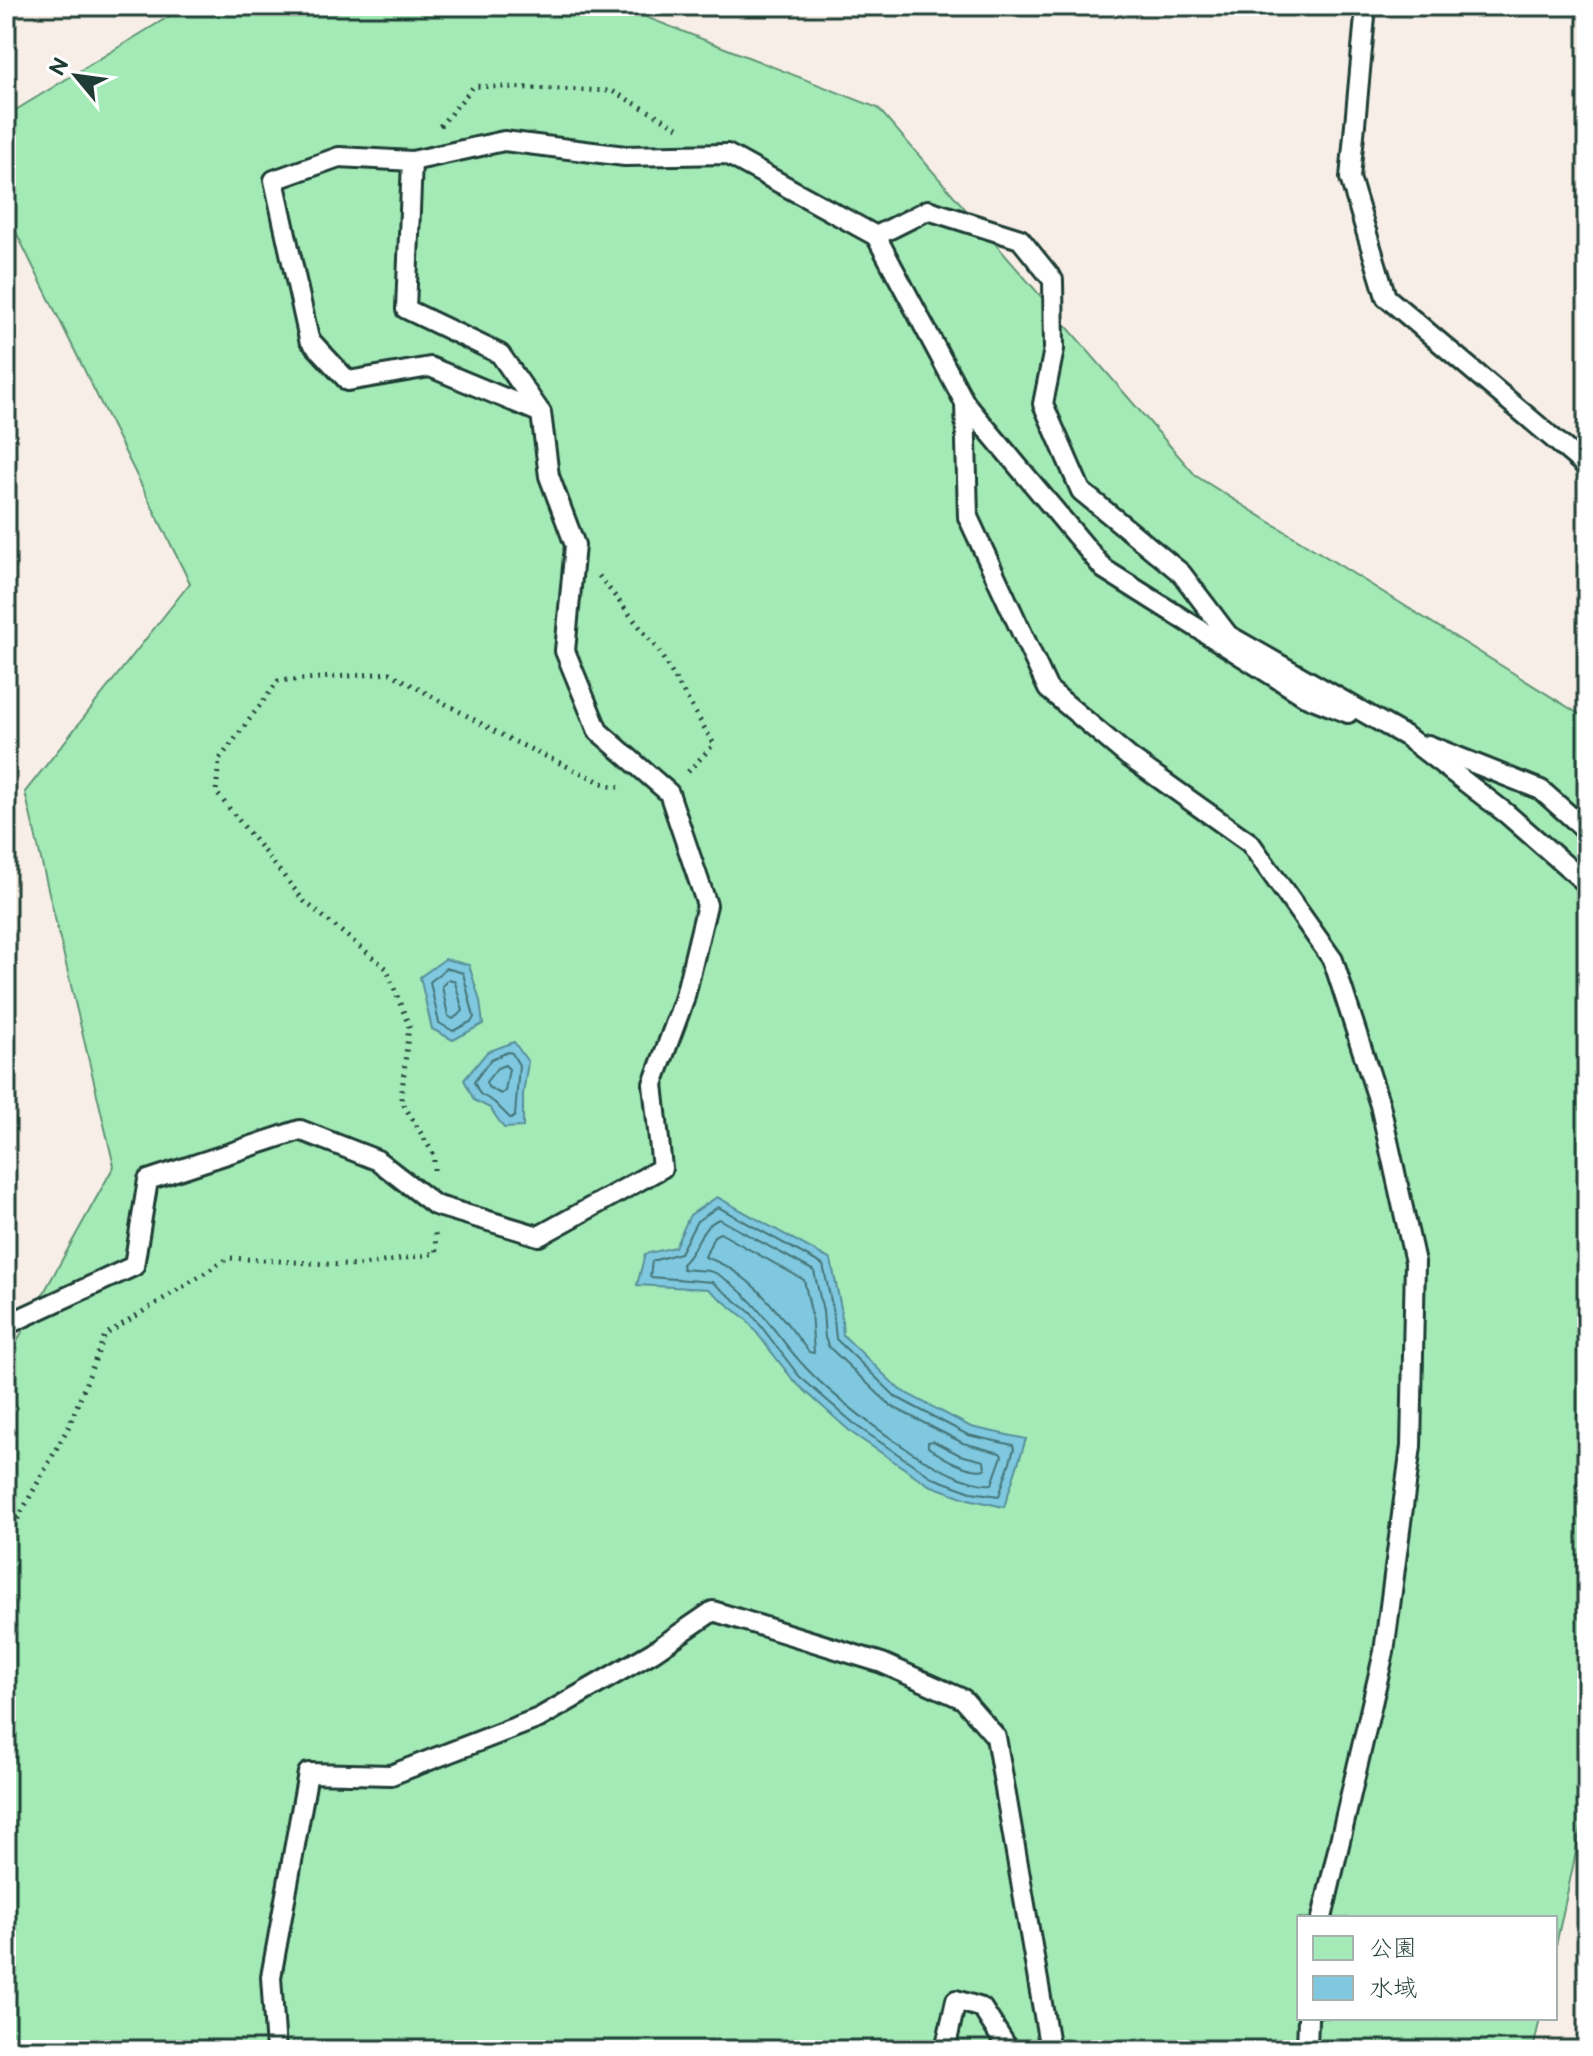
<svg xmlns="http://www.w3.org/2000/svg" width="1593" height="2056" viewBox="0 0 1593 2056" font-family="'Balsamiq Sans','Klee One',sans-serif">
<rect width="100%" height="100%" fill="#f7eee7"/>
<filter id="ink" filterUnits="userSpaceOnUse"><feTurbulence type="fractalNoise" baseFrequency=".0125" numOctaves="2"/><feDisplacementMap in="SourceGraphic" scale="16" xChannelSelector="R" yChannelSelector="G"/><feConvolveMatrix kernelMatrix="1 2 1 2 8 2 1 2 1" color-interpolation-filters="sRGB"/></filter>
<g filter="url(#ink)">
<path fill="#a3eab6" stroke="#619475" stroke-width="2" d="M186,6H618L878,108L1196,476L1587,719V1801L1555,1950V1918H1299V2018H1540L1533,2050H6V1361L114,1166L25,792L190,583L6,212V116Z"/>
<g fill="#7fc8df" stroke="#59909b" stroke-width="2">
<path d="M445,959L469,965L480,1001L483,1024L453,1040L432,1029L420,977Z"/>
<path d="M514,1042L528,1062L523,1094V1127L504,1128L490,1108L474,1100L464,1080L487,1052Z"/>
<path d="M717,1197L831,1260L841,1308L843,1335L900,1390L971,1427L1026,1439L1004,1507L968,1499L929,1485L852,1433L794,1381L746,1319L708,1289L637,1285L645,1254L675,1247L690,1215Z"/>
</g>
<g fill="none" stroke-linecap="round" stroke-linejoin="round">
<g stroke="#457578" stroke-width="2">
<path d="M446,968L463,973L474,1017L472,1021L453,1031L439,1023L430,982Z"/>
<path d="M449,979L455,982L463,1011L453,1019L448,1016L442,986Z"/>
<path d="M508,1052L512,1053L519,1065L515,1116L511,1119L494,1102L480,1094L474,1082L491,1059Z"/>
<path d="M505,1065L509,1069L505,1091L501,1094L488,1087L486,1082L497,1068Z"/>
<path d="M718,1207L823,1265L833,1310L836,1339L896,1397L968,1435L1013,1445L1014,1449L999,1496L971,1492L933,1478L858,1427L799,1376L751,1313L712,1282L650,1277L652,1261L680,1253L697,1221Z"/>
<path d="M719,1219L814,1271L823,1311L825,1338L829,1347L891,1406L963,1443L1000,1453L1002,1456L992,1484C946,1488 839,1403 807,1369C775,1336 760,1301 719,1275C709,1268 694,1271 683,1269L682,1264C698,1250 698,1228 719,1219Z"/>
<path d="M720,1233L804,1280L811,1312L814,1353L809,1352C780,1315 752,1272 705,1257L714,1236Z"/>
<path d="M933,1441L960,1455L984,1461L985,1469C968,1473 942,1457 928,1447V1442Z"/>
</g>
<defs>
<g id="service">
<path d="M1366,6L1350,178L1386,297L1587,467"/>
<path d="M412,161L406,309L500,354L541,413"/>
<path d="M876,236L928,210L1020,239L1053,280L1054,349L1043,404L1081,491L1181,573L1228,635L1407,737L1507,814L1587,884"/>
<path d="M965,403L1104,569L1305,696L1348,713"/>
<path d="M1428,745L1541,790L1587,831"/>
<path d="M6,1325L134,1266L148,1180L300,1130L377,1160L435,1205L539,1236L662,1168L653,1084L684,1000L707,905L669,793L598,731L565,651L575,545L549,476L541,413L430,367L348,381L309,339L274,180L339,157L412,161L504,141L625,156L727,154L876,236L965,403L968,517L1048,689L1129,757L1250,843L1333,960L1380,1105L1415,1262L1411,1446L1384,1652L1322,1918"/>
<path d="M276,2050L271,1977L308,1773L391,1775L539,1718L653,1652L713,1611L882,1663L963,1699L996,1737L1050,2050"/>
<path d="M945,2050L956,2000L982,2008L1009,2050"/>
<path d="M1307,2050L1308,2018"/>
</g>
</defs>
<use href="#service" stroke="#1f3d34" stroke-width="24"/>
<g stroke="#1f3d34" stroke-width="5" stroke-dasharray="2 6" stroke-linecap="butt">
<path d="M440,126L474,86L612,91L678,127"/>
<path d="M599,576L658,650L714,744L685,775"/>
<path d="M434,1170V1155L401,1100L409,1026L386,968L304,901L216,792L219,760L278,681L390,673L509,739L609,786L619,787"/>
<path d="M6,1540L69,1426L105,1335L229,1258L358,1266L436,1253L435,1232"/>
</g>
<use href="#service" stroke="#fff" stroke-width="18"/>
</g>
</g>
<rect width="1593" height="2056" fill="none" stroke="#fff" stroke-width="32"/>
<rect x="16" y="16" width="1561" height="2024" fill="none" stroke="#1f3d34" stroke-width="3" filter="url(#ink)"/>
<rect x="1297" y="1916" width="260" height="104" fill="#ffffff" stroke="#a5b1ae" stroke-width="2"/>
<rect x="1313" y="1936" width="40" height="24" fill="#a3eab6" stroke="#a5b1ae" stroke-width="2"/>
<text x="1369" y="1956" font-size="24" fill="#1f3d34">公園</text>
<rect x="1313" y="1976" width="40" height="24" fill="#7fc8df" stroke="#a5b1ae" stroke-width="2"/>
<text x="1369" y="1996" font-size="24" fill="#1f3d34">水域</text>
<g transform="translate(76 76) rotate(299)" stroke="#ffffff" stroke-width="6" paint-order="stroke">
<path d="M0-6L14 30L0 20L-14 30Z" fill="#1f3d34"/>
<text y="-12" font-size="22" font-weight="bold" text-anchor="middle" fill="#1f3d34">N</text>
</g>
</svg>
